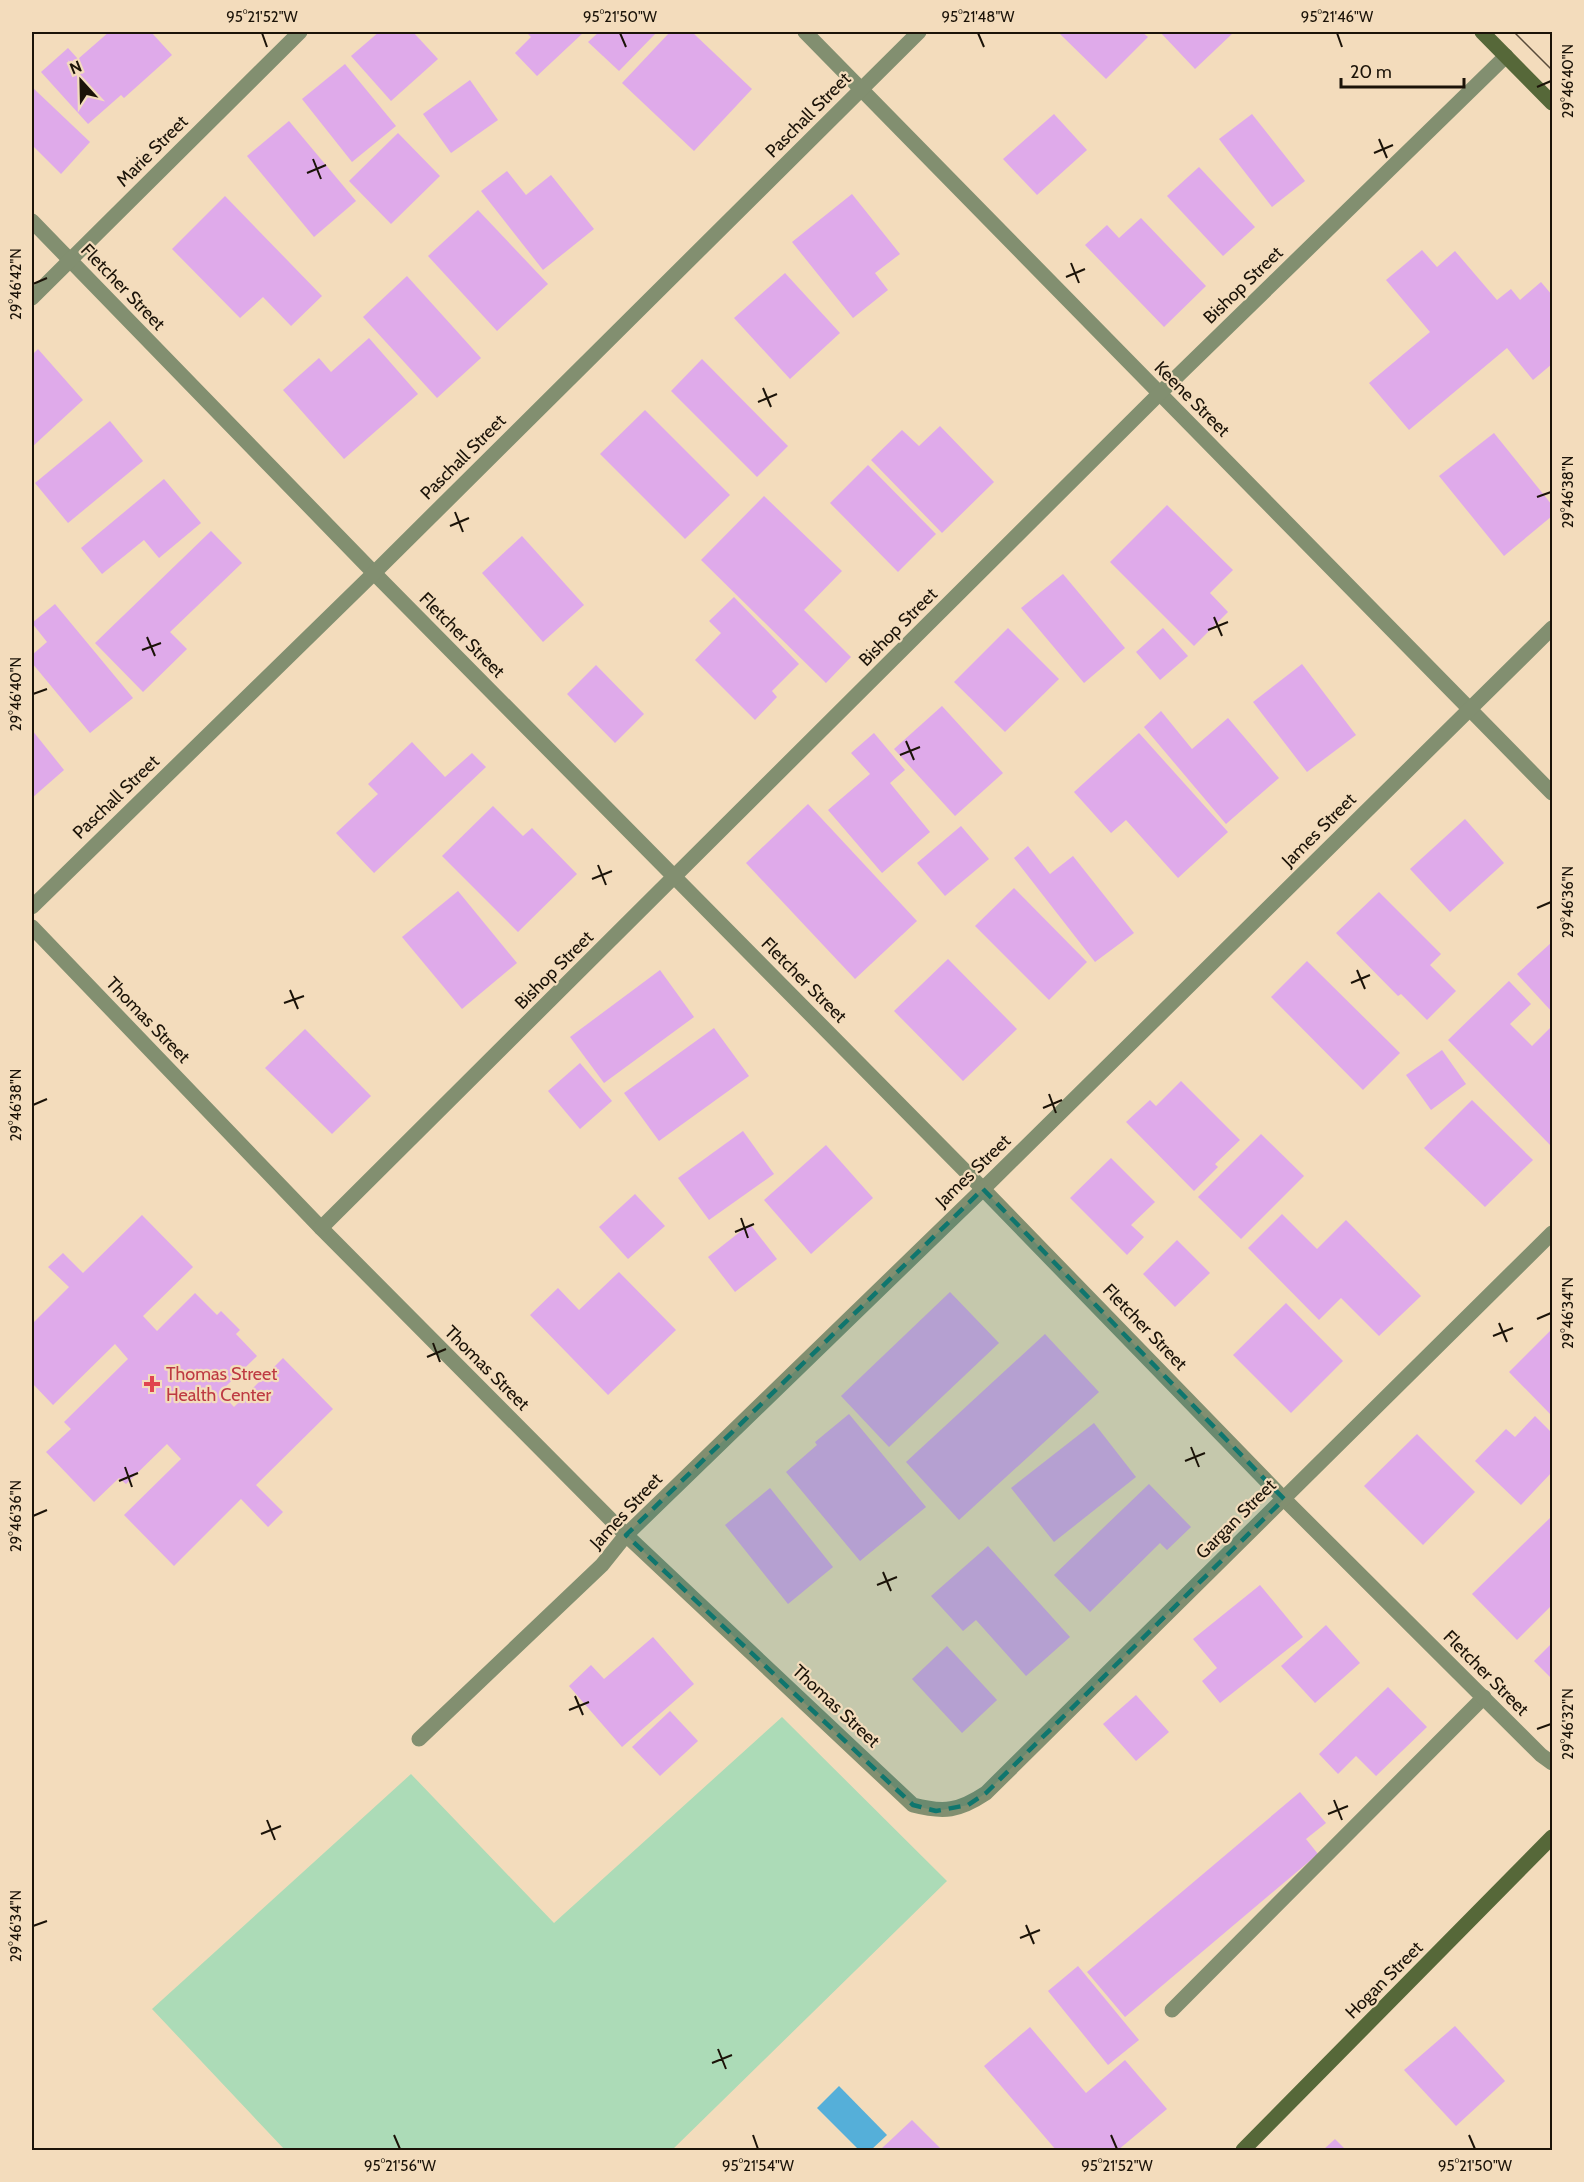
<svg xmlns="http://www.w3.org/2000/svg" width="1584" height="2182" viewBox="0 0 1584 2182" font-family="Cabin,sans-serif">
<rect width="100%" height="100%" fill="#f3dcbc"/>
<path fill="#acdbb7" d="M782,1717L947,1881L672,2150H285L152,2009L411,1774L554,1923Z"/>
<path fill="#55afd9" d="M839,2086L887,2135L871,2150H859L817,2108Z"/>
<g fill="#dfaaea">
<path d="M109,32H151L172,55L124,98L121,95L88,124L41,72L68,48L78,59Z"/>
<path d="M379,32H413L438,59L391,101L351,56Z"/>
<path d="M526,32H584L537,76L515,53L531,37Z"/>
<path d="M599,32H657L619,71L588,42Z"/>
<path d="M670,32H692L752,89L694,151L622,83Z"/>
<path d="M1058,32H1142L1148,37L1106,79Z"/>
<path d="M1160,32H1234L1195,69Z"/>
<path d="M345,64L396,126L352,162L302,99Z"/>
<path d="M470,80L498,120L451,153L423,114Z"/>
<path d="M32,87L90,142L61,174L32,145Z"/>
<path d="M1054,114L1087,150L1037,195L1003,159Z"/>
<path d="M1252,114L1305,181L1272,207L1219,139Z"/>
<path d="M289,121L356,201L314,237L247,156Z"/>
<path d="M398,133L440,176L391,224L349,181Z"/>
<path d="M1199,167L1255,227L1223,256L1167,196Z"/>
<path d="M507,171L526,195L551,175L594,229L543,270L481,191Z"/>
<path d="M852,194L900,254L875,273L888,290L853,318L792,242Z"/>
<path d="M225,196L322,296L291,326L263,297L240,318L172,249Z"/>
<path d="M478,210L548,284L497,331L428,256Z"/>
<path d="M1141,218L1206,286L1164,327L1085,245L1107,225L1119,238Z"/>
<path d="M1422,250L1437,267L1455,251L1497,300L1511,289L1520,300L1541,282L1552,295V364L1533,380L1507,348L1409,430L1369,383L1430,332L1386,280Z"/>
<path d="M785,273L840,333L790,379L734,318Z"/>
<path d="M407,276L481,358L437,398L363,317Z"/>
<path d="M369,338L418,394L344,459L283,390L319,358L331,372Z"/>
<path d="M38,349L83,400L32,447V355Z"/>
<path d="M702,359L788,446L757,477L671,391Z"/>
<path d="M645,410L730,495L685,539L600,454Z"/>
<path d="M110,421L143,461L68,523L35,483Z"/>
<path d="M940,426L994,482L942,533L871,460L902,430L919,446Z"/>
<path d="M1494,433L1552,505V516L1504,556L1439,476Z"/>
<path d="M868,465L936,534L898,572L830,503Z"/>
<path d="M164,479L201,523L159,558L144,540L102,574L81,548Z"/>
<path d="M764,496L842,571L804,610L851,657L826,683L701,560Z"/>
<path d="M1167,505L1233,570L1210,593L1228,612L1194,646L1110,562Z"/>
<path d="M211,531L242,563L170,632L187,649L143,692L95,643Z"/>
<path d="M522,536L584,605L543,642L482,573Z"/>
<path d="M1063,574L1125,648L1084,683L1021,608Z"/>
<path d="M734,597L799,664L772,691L777,697L755,720L695,660L721,633L709,621Z"/>
<path d="M55,604L133,698L90,733L32,663V655L47,642L32,623Z"/>
<path d="M1008,628L1059,679L1005,732L954,682Z"/>
<path d="M1163,628L1188,656L1160,680L1136,652Z"/>
<path d="M1302,664L1356,735L1307,772L1253,702Z"/>
<path d="M596,665L644,714L615,743L567,694Z"/>
<path d="M942,706L1003,773L955,816L894,749Z"/>
<path d="M1161,711L1192,749L1228,718L1279,778L1226,824L1144,727Z"/>
<path d="M32,730L64,770L32,798Z"/>
<path d="M874,733L905,770L890,783L930,832L882,873L828,810L870,774L851,753Z"/>
<path d="M1139,733L1228,832L1178,878L1126,820L1111,833L1074,792Z"/>
<path d="M412,742L445,777L472,753L486,767L374,873L336,833L378,794L368,784Z"/>
<path d="M808,804L917,921L855,979L746,863Z"/>
<path d="M493,806L523,836L532,828L577,874L518,932L442,856Z"/>
<path d="M1465,819L1504,863L1450,912L1410,869Z"/>
<path d="M961,826L989,859L945,896L917,863Z"/>
<path d="M1028,846L1050,874L1073,856L1134,933L1095,962L1014,858Z"/>
<path d="M1014,888L1087,962L1049,1000L975,926Z"/>
<path d="M458,891L517,963L462,1009L402,937Z"/>
<path d="M1379,892L1441,954L1430,965L1456,991L1427,1020L1401,994L1398,996L1336,933Z"/>
<path d="M1552,942V1012L1517,974Z"/>
<path d="M948,959L1017,1029L963,1081L894,1011Z"/>
<path d="M1307,961L1400,1053L1363,1090L1271,997Z"/>
<path d="M660,970L694,1017L604,1083L570,1037Z"/>
<path d="M1509,981L1531,1004L1510,1024L1532,1046L1552,1026V1147L1448,1040Z"/>
<path d="M714,1028L749,1076L659,1141L624,1093Z"/>
<path d="M305,1029L371,1096L332,1134L265,1068Z"/>
<path d="M1442,1050L1466,1084L1431,1110L1406,1075Z"/>
<path d="M580,1063L612,1101L580,1129L548,1091Z"/>
<path d="M1181,1081L1240,1140L1215,1164L1218,1167L1194,1191L1126,1122L1150,1100L1156,1106Z"/>
<path d="M1472,1100L1533,1160L1485,1207L1424,1148Z"/>
<path d="M743,1131L774,1174L709,1220L678,1178Z"/>
<path d="M1261,1134L1304,1176L1241,1239L1198,1197Z"/>
<path d="M826,1145L873,1198L811,1254L764,1200Z"/>
<path d="M1111,1158L1155,1202L1131,1225L1144,1237L1127,1255L1070,1198Z"/>
<path d="M635,1194L665,1226L628,1259L599,1227Z"/>
<path d="M1282,1214L1317,1249L1346,1220L1421,1296L1379,1336L1341,1298L1319,1320L1248,1248Z"/>
<path d="M142,1215L193,1267L143,1316L157,1331L195,1293L217,1315L221,1311L240,1330L236,1334L257,1356L220,1392L234,1407L283,1358L333,1409L256,1485L283,1512L268,1527L241,1499L174,1566L124,1515L181,1459L167,1444L126,1484L119,1478L94,1502L46,1452L71,1429L64,1422L128,1359L115,1344L53,1405L32,1383V1324L69,1287L48,1267L63,1253L83,1273Z"/>
<path d="M750,1224L777,1259L735,1292L708,1257Z"/>
<path d="M1177,1240L1210,1273L1175,1307L1143,1274Z"/>
<path d="M619,1272L676,1330L608,1395L530,1315L558,1288L579,1310Z"/>
<path d="M950,1292L999,1343L889,1447L841,1396Z"/>
<path d="M1286,1303L1343,1361L1291,1413L1233,1355Z"/>
<path d="M1552,1329V1416L1509,1372Z"/>
<path d="M1045,1334L1099,1392L959,1520L906,1462Z"/>
<path d="M849,1414L926,1507L860,1561L786,1472L817,1445L815,1442Z"/>
<path d="M1535,1416L1552,1433V1472L1521,1505L1475,1461L1506,1429L1515,1437Z"/>
<path d="M1094,1423L1136,1477L1054,1542L1011,1488Z"/>
<path d="M1417,1434L1475,1492L1423,1545L1364,1486Z"/>
<path d="M1149,1484L1191,1527L1167,1550L1160,1543L1090,1612L1054,1575Z"/>
<path d="M770,1488L833,1567L788,1604L725,1525Z"/>
<path d="M1552,1516V1605L1517,1640L1472,1594Z"/>
<path d="M988,1546L1070,1637L1026,1676L976,1620L963,1631L931,1596Z"/>
<path d="M1260,1585L1303,1637L1220,1703L1202,1681L1217,1668L1193,1639Z"/>
<path d="M1326,1625L1360,1663L1315,1703L1281,1666Z"/>
<path d="M653,1637L694,1684L622,1747L569,1686L591,1665L604,1679Z"/>
<path d="M1552,1643V1679L1534,1661Z"/>
<path d="M947,1646L997,1700L962,1733L912,1679Z"/>
<path d="M1388,1687L1427,1727L1376,1776L1356,1756L1338,1774L1319,1754Z"/>
<path d="M1136,1695L1169,1732L1136,1761L1103,1724Z"/>
<path d="M670,1711L698,1741L660,1776L632,1747Z"/>
<path d="M1300,1792L1326,1823L1306,1839L1318,1854L1125,2017L1087,1972Z"/>
<path d="M1078,1966L1139,2040L1108,2065L1048,1991Z"/>
<path d="M1455,2026L1505,2081L1456,2126L1404,2070Z"/>
<path d="M1030,2027L1086,2093L1125,2060L1167,2109L1118,2150H1056L984,2066Z"/>
<path d="M912,2120L942,2150H880Z"/>
<path d="M1335,2139L1346,2150H1323Z"/>
</g>
<g fill="none" stroke-linecap="round" stroke-linejoin="round">
<path stroke="#828f70" stroke-width="15" d="M1172,2010L1484,1697"/>
<g stroke="#828f70" stroke-width="15">
<path d="M805,32L1552,793"/>
<path d="M32,221L374,573L983,1189L1284,1499L1541,1755L1552,1763"/>
<path d="M32,298L300,32"/>
<path d="M32,907L374,573L919,32"/>
<path d="M32,927L321,1228L626,1535L913,1805C944,1813 959,1811 986,1793L1552,1233"/>
<path d="M321,1228L1159,394L1506,56"/>
<path d="M419,1739L602,1565L626,1535L983,1189L1552,628"/>
</g>
<g stroke="#566839" stroke-width="15">
<path d="M1482,32L1552,103"/>
<path d="M1243,2150L1552,1837"/>
</g>
<g stroke="#584b3a" stroke-width="1.5">
<path d="M1514,32L1552,70"/>
<path d="M1551,32L1552,33"/>
</g>
</g>
<path fill="#0f766e" fill-opacity="0.2" stroke="#0f766e" stroke-width="4.5" stroke-dasharray="12 8" stroke-linejoin="round" d="M983,1189L1284,1499L986,1793L968,1805L936,1811L913,1805L626,1535Z"/>
<path fill="none" stroke="#1b1308" stroke-width="2" d="M262,33L267,47M620,33L626,47M978,33L984,47M1337,33L1342,47M1537,87L1551,81M1379,139L1387,158M1374,153L1393,145M313,159L321,179M307,173L326,165M1071,263L1079,283M1066,277L1085,269M33,284L47,278M763,388L771,407M758,402L777,394M1537,497L1551,492M455,512L463,532M450,526L469,518M1214,617L1222,636M1208,630L1228,622M147,637L155,656M142,650L161,643M33,694L47,689M906,741L914,760M900,755L920,747M598,865L606,885M592,879L612,871M1537,908L1551,902M1357,970L1365,989M1351,983L1370,975M290,990L298,1009M284,1003L304,996M1049,1094L1056,1113M33,1105L47,1099M1043,1108L1062,1100M741,1218L748,1238M735,1232L754,1224M1537,1319L1551,1313M1499,1323L1507,1342M1493,1336L1513,1328M433,1343L440,1362M427,1357L446,1349M1191,1447L1199,1467M1185,1461L1205,1453M125,1467L132,1487M119,1481L138,1473M33,1516L47,1510M883,1572L891,1591M877,1585L897,1577M575,1696L583,1715M569,1710L589,1702M1537,1729L1551,1724M1334,1800L1342,1820M1328,1814L1348,1806M267,1820L275,1840M261,1834L281,1826M1026,1925L1034,1944M33,1926L47,1921M1020,1938L1040,1930M718,2049L726,2069M712,2063L732,2055M394,2135L400,2149M753,2135L758,2149M1111,2135L1117,2149M1469,2135L1475,2149"/>
<path fill="#e0444e" stroke="#f3dcbc" stroke-width="2" d="M149 1375h6v6h6v6h-6v6h-6v-6h-6v-6h6z"/>
<g text-anchor="middle" stroke-width="4.5" stroke-linejoin="round" paint-order="stroke">
<g font-size="18" fill="#1b1308" stroke="#f3dcbc">
<text transform="translate(808 115) rotate(-45)" y="6">Paschall Street</text>
<text transform="translate(152 151) rotate(-45)" y="6">Marie Street</text>
<text transform="translate(1243 285) rotate(-44)" y="6">Bishop Street</text>
<text transform="translate(123 287) rotate(46)" y="6">Fletcher Street</text>
<text transform="translate(1192 399) rotate(45)" y="6">Keene Street</text>
<text transform="translate(463 457) rotate(-45)" y="6">Paschall Street</text>
<text transform="translate(898 627) rotate(-45)" y="6">Bishop Street</text>
<text transform="translate(462 635) rotate(45)" y="6">Fletcher Street</text>
<text transform="translate(116 797) rotate(-44)" y="6">Paschall Street</text>
<text transform="translate(1319 830) rotate(-45)" y="6">James Street</text>
<text transform="translate(554 970) rotate(-45)" y="6">Bishop Street</text>
<text transform="translate(804 980) rotate(45)" y="6">Fletcher Street</text>
<text transform="translate(148 1020) rotate(46)" y="6">Thomas Street</text>
<text transform="translate(973 1171) rotate(-44)" y="6">James Street</text>
<text transform="translate(1145 1327) rotate(46)" y="6">Fletcher Street</text>
<text transform="translate(487 1368) rotate(45)" y="6">Thomas Street</text>
<text transform="translate(626 1511) rotate(-47)" y="6">James Street</text>
<text transform="translate(1236 1519) rotate(-45)" y="6">Gargan Street</text>
<text transform="translate(1486 1673) rotate(45)" y="6">Fletcher Street</text>
<text transform="translate(836 1706) rotate(43)" y="6">Thomas Street</text>
<text transform="translate(1384 1980) rotate(-45)" y="6">Hogan Street</text>
</g>
<g font-size="18" fill="#be3a42" stroke="#f3dcbc" text-anchor="start">
<text x="166" y="1380">Thomas Street<tspan x="166" dy="21">Health Center</tspan></text>
</g>
</g>
<rect width="1584" height="2182" fill="none" stroke="#f3dcbc" stroke-width="66"/>
<g transform="translate(81 81) rotate(338)" stroke="#f3dcbc" stroke-width="4.5" paint-order="stroke">
<path d="M0-4.5L10 22L0 15L-10 22Z" fill="#1b1308"/>
<text y="-9" font-size="16" font-weight="bold" text-anchor="middle" fill="#1b1308">N</text>
</g>
<path d="M1341 78v9h123v-9" fill="none" stroke="#1b1308" stroke-width="3"/>
<text x="1350" y="78" font-size="18" fill="#1b1308" stroke="#f3dcbc" stroke-width="4.5" paint-order="stroke">20 m</text>
<rect x="33" y="33" width="1518" height="2116" fill="none" stroke="#1b1308" stroke-width="2"/>
<g font-size="15" text-anchor="middle" fill="#1b1308">
<text x="262" y="22">95°21'52"W</text>
<text x="620" y="22">95°21'50"W</text>
<text x="978" y="22">95°21'48"W</text>
<text x="1337" y="22">95°21'46"W</text>
<text transform="translate(1568 81) rotate(-90)" y="5">29°46'40"N</text>
<text transform="translate(16 284) rotate(-90)" y="5">29°46'42"N</text>
<text transform="translate(1568 492) rotate(-90)" y="5">29°46'38"N</text>
<text transform="translate(16 694) rotate(-90)" y="5">29°46'40"N</text>
<text transform="translate(1568 902) rotate(-90)" y="5">29°46'36"N</text>
<text transform="translate(16 1105) rotate(-90)" y="5">29°46'38"N</text>
<text transform="translate(1568 1313) rotate(-90)" y="5">29°46'34"N</text>
<text transform="translate(16 1516) rotate(-90)" y="5">29°46'36"N</text>
<text transform="translate(1568 1724) rotate(-90)" y="5">29°46'32"N</text>
<text transform="translate(16 1926) rotate(-90)" y="5">29°46'34"N</text>
<text x="400" y="2171">95°21'56"W</text>
<text x="758" y="2171">95°21'54"W</text>
<text x="1117" y="2171">95°21'52"W</text>
<text x="1475" y="2171">95°21'50"W</text>
</g>
</svg>
